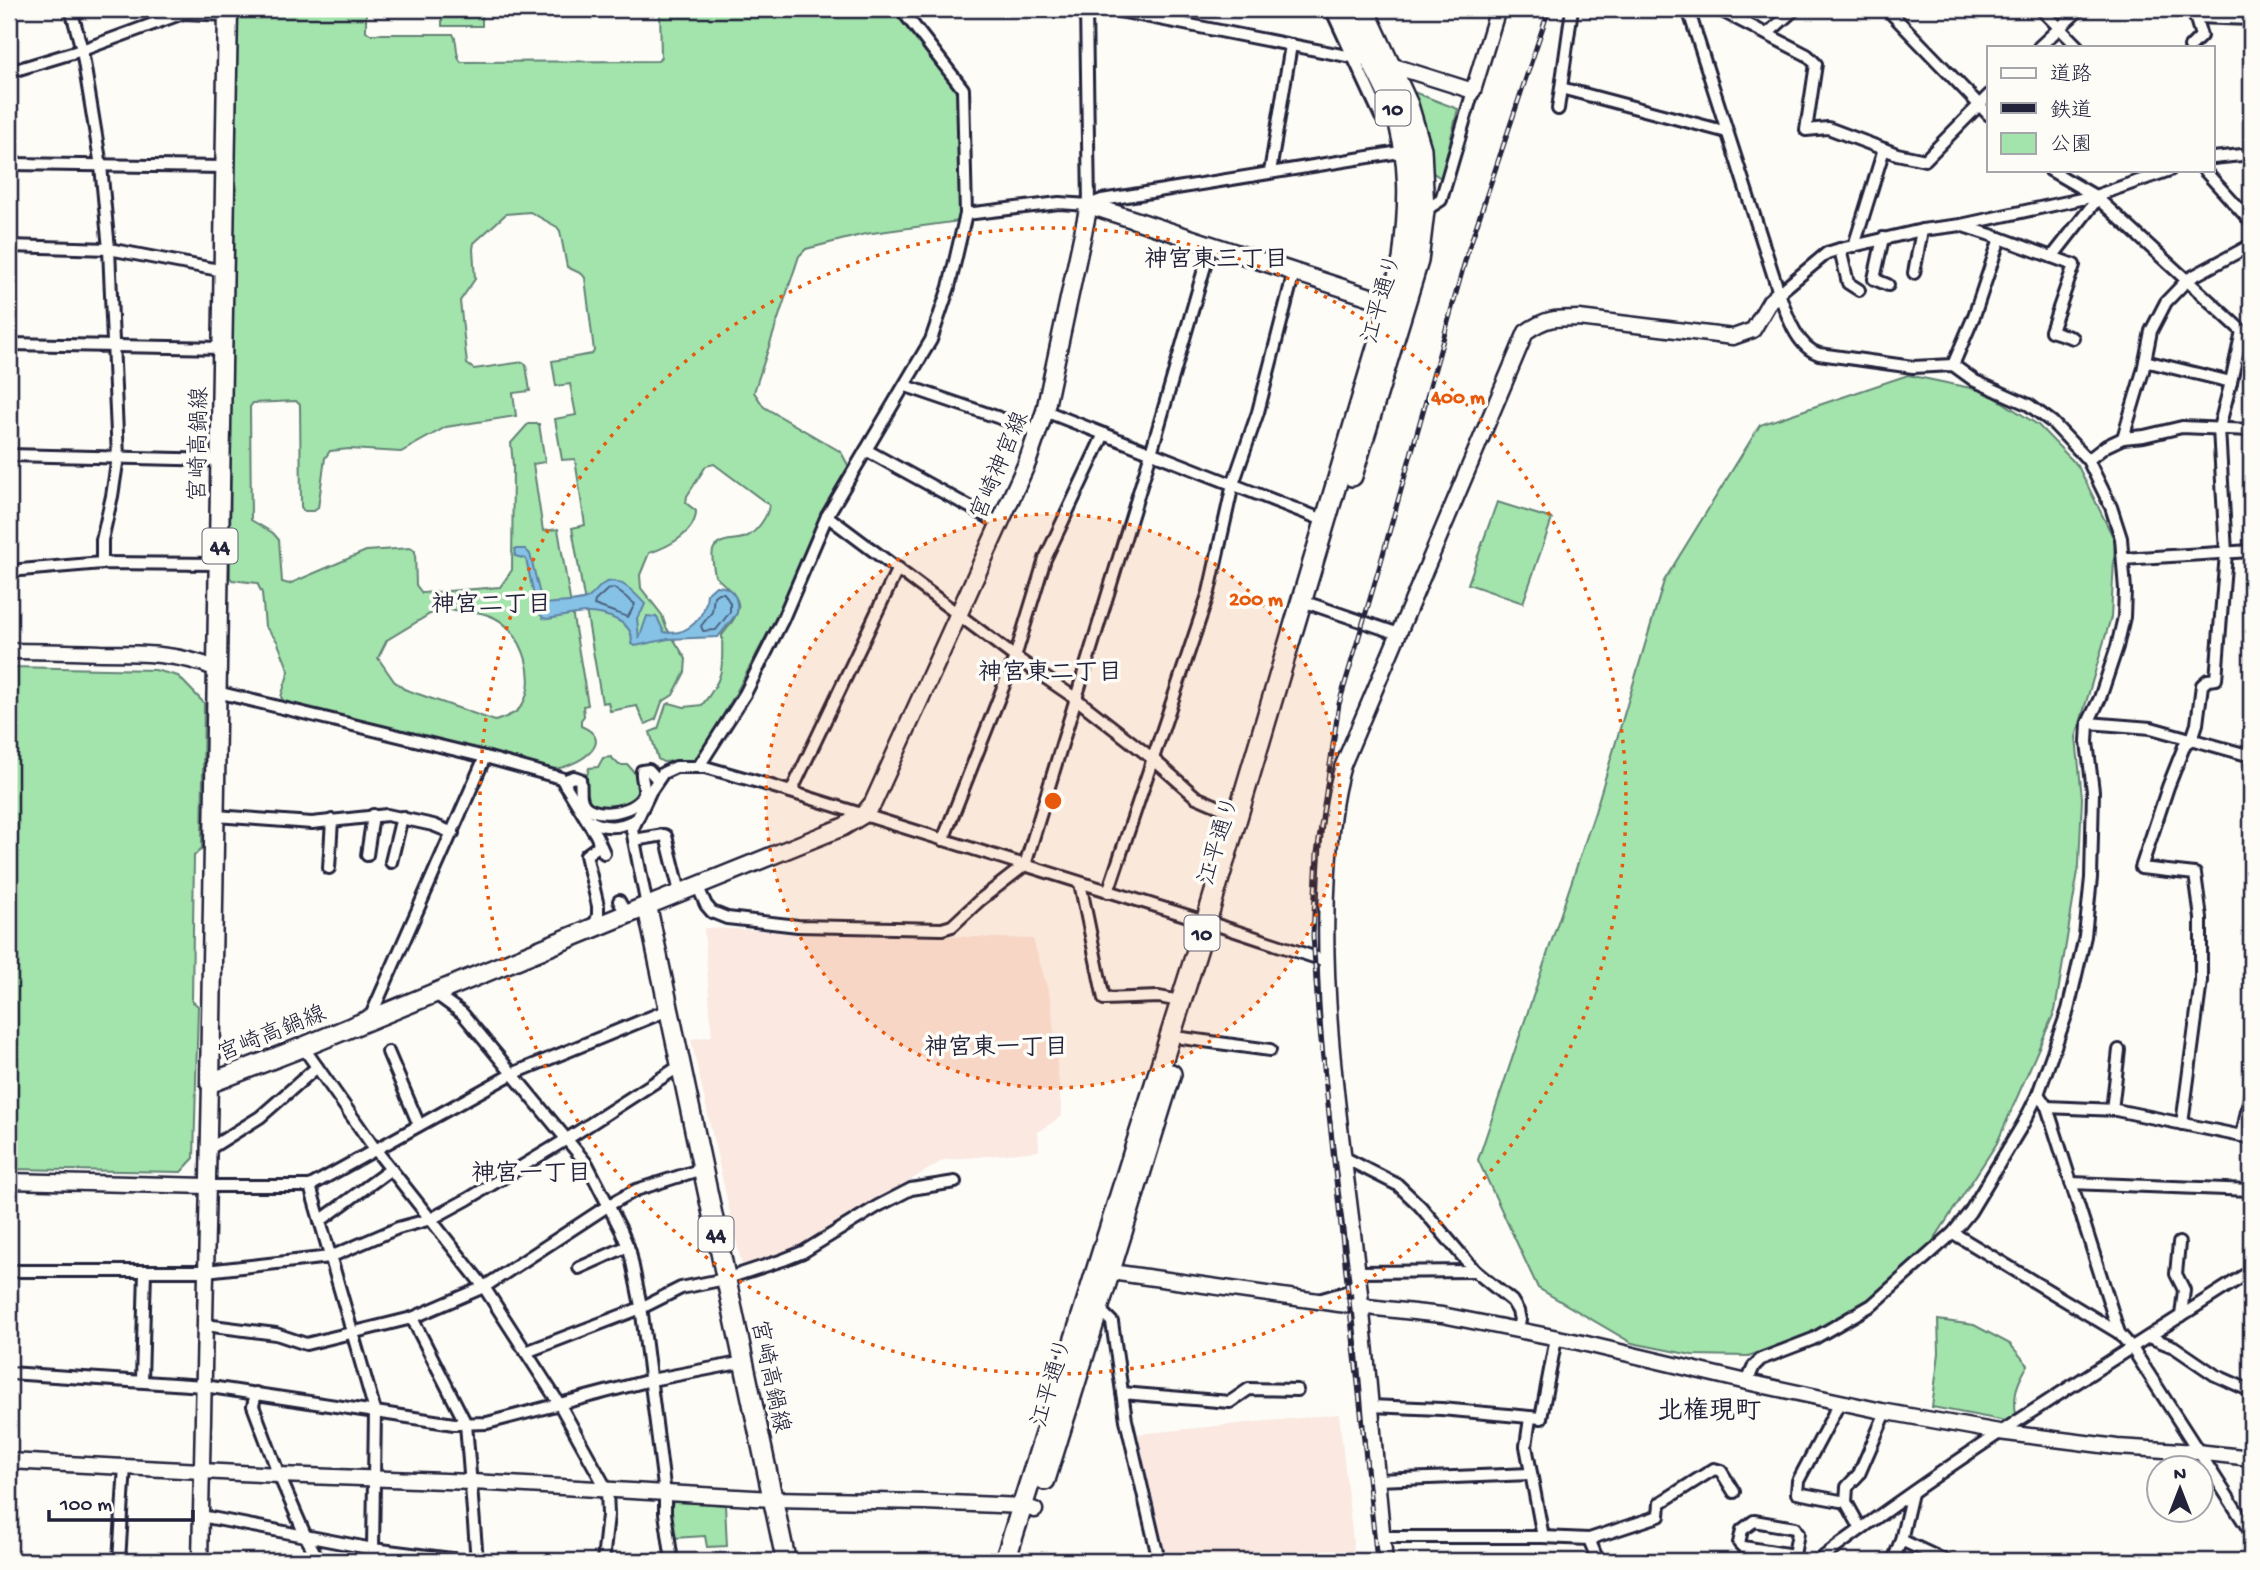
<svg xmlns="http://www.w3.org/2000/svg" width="2260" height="1570" viewBox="0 0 2260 1570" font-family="'Gochi Hand','Klee One',sans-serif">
<rect width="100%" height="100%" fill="#fdfcf7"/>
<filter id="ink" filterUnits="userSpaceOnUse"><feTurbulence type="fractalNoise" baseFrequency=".0143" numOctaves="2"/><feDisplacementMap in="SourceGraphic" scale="14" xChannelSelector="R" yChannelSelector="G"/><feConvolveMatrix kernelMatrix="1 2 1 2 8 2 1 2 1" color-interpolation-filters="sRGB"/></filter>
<g filter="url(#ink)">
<g fill="#fae8e1">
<path d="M704,928L1033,939L1051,1001L1062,1116L1038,1132L1039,1151L944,1160L793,1249L742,1266L691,1039L712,1036Z"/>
<path d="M1339,1414L1355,1561H1166L1138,1434Z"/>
</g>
<g fill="#a3e3ac" stroke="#628274" stroke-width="2" fill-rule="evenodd">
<path d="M269,9H366V31L370,34H453C459,43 454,54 461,62L658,61L661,57L660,9H895L959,92L960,221L865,234L806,249L799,256L754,392L764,407L841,452L849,467L822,516L785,600L736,693L700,755L694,760L663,762L658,759L650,732L658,729L666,705L670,703L684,707L702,705C724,678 723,668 722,635C747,604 742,601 715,576C714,569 710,554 714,548C721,538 737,541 746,537C757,532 768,516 769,505L714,464L706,466L687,496L686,503L696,511C696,533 668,547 649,553L640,575L641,588L662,615L666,627L686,659L685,672L673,695L662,702L656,719L646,724L644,723L637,706L610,711L608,702L602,703L572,528L585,525L575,459L562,460L555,419L576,415L570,384L556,386L552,361L592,354L594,351L585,278L582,274L567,267L560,231L557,227L530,212L506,214L474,243L473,249L475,279L460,301L467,364L474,369L523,362L526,365L530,391L513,393L516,416L446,427L401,452L349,449L330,451L325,458L318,508L314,511H304L301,507L300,405L296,401L253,403L250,407L251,520L273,533L279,540L282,582L289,584L366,551L411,548L415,551L416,585L422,593L500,587L512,570L513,466L511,443L528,424H539L545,462L533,464L543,531L558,529L588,705L583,706L584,716L581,720V726C619,742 575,767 554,769L284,702L281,697L289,671L277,641L265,626L262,593L257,583L232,580L230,577L233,17L238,11H267ZM441,610C458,610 479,610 495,618C523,632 541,683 519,709C514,715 503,718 495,721L404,689L394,681L378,658L387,640L430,614Z"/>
<rect x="442" y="9" width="40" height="17"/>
<path d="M1411,91L1458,109L1441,178L1430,171Z"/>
<path d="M1908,375L1985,391L2038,425L2078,466L2115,541L2111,617L2076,737L2082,798L2079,865L2055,1011L1997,1143L1931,1244L1887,1286L1851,1312L1804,1338L1748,1356L1692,1355L1632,1343L1538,1288L1478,1160L1595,812L1664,581L1760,425Z"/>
<path d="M1497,502L1552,519L1523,603L1468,584Z"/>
<path d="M9,667L155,670L178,676L204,703L202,848L194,856L192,1001L198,1006L194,1158L181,1172L9,1169Z"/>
<path d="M611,757L619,765H628C667,807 591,820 585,796C583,787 587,776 589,768L598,767L603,758Z"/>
<path d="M1938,1320L1974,1325L2010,1344L2028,1365C2017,1383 2013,1394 2016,1415L2006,1421L1932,1407L1939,1353Z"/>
<path d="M674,1500L725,1505L727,1546L707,1547L705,1536L674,1538L671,1507Z"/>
</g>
<path fill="#86c2e6" stroke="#5e82a2" stroke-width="2" d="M515,549H525L530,554L541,599L547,604C558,602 575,603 586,599C593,596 597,588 603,584C618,574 635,593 645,604L642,611L637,618L639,639L647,616L657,617L664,632C688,637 706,617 707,594L716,586C732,586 739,597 737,613L718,637L668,639L635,646L631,644C637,623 604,612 587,613C575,613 561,617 548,619L543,618L537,609L526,559L515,556Z"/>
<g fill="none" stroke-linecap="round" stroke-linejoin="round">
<g stroke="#4a627f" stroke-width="2">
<path d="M614,588L635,604L628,617L594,605L595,601L607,590Z"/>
<path d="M718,593H724L730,603V612L716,630L703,631L701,626L712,612L714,596Z"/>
</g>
<defs>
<g id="minor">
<path d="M71,9L82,50L101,166L109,249L118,457L112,496L102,540V563"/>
<path d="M1086,9L1089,205"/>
<path d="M1109,9L1372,61"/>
<path d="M1331,9L1381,117L1395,110"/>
<path d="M1688,9L1779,293C1787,314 1796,347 1819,354L1913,367L1953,365L1975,381L2029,405L2052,422L2088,460L2111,507L2121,538L2125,590L2124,617L2117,647L2100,698L2088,723L2087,742L2093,791L2091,878L2085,936L2068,1010L2038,1094L2023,1124L1970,1212L1953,1233L1872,1305L1813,1339L1761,1359L1754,1366L1747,1382"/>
<path d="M1718,9L1807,55L1816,64L1806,130L1828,128L1897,154L1925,160L1989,95"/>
<path d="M1887,9L1989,115"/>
<path d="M2041,9L2078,47"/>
<path d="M2195,17L2251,19"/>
<path d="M1767,34L1795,9"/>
<path d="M2039,47L2080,9"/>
<path d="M2190,47L2201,36L2193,9"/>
<path d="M9,72L82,50L183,13L228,15"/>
<path d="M1561,88L1727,132"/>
<path d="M1558,109L1572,9"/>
<path d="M2213,158L2251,154"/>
<path d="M9,164L225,167"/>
<path d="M2050,170L2095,196L2242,331L2251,337"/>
<path d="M2204,170L2251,222"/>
<path d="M1270,172L1291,45"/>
<path d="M1424,211L1441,200L1473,91"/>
<path d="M966,214L1059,203L1089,205L1102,200L1406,151"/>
<path d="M1883,238L1874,279L1888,285"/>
<path d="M2000,238L2074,265L2051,331L2073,338"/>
<path d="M9,246L109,249L224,271"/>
<path d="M1854,246L1884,149"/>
<path d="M1840,249L1848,283L1859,290"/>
<path d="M2052,257L2098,198"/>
<path d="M1914,273L1922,230"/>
<path d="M1779,293L1827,253L1840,249L1922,230L1961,225L2095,196L2170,170"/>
<path d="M9,344L223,348"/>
<path d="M2145,361L2231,382"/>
<path d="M1953,365L1974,316L2000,238L1963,226"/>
<path d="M906,386L1038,431"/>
<path d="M1045,411L1326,521"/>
<path d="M2123,438L2143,371L2151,331L2166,302L2188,279L2251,245"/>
<path d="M866,450L999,523"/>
<path d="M9,455L221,460"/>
<path d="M2088,460L2106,446L2123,438L2144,436L2182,427L2251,430"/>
<path d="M827,516L1015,657L1075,698L1153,759L1196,797L1238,815"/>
<path d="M2123,559L2251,551"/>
<path d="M9,571L102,563L219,564"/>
<path d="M1302,601L1399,634"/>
<path d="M217,692L485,757L561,778L596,835L604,853"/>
<path d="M2088,723L2151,728L2251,756"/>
<path d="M699,766L745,694L782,621L827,516L931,340L949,287L966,214L963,89L901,9"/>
<path d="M565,785L568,779L574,777L580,779C582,789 578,798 585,806C597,819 640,812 644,793C645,786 641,778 642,771L649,770L657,779"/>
<path d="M791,792L898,568"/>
<path d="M216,816L312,823L387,815L433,825L453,833"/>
<path d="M587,819C604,830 620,828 637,819"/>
<path d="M634,840L664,835L666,836L680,892"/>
<path d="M943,840L1015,657L1045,559L1104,434"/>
<path d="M367,855L373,815"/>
<path d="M391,862L402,817"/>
<path d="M329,868L332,820"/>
<path d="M1080,883L1104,999L1159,997L1180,1001"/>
<path d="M697,885L706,905L712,912L727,918L798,926L942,929L952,926L980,900L1025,865L1151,453L1211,245"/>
<path d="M1108,892L1209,592L1233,484L1258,412L1294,272"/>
<path d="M619,901L626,914"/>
<path d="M647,906L632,830L650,792L663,773L676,767H705L765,784L1217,925L1326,961"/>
<path d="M594,927L598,915V906L586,855L597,847L599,842"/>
<path d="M433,992L462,1013L587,1164L621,1230L630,1252L641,1306L665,1494V1513L672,1561"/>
<path d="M370,1018L485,757"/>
<path d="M1182,1038L1270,1050"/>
<path d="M303,1047L375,1149L484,1287L560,1405L607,1490L608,1515L603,1561"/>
<path d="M388,1052L419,1125"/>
<path d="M2038,1094L2047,1107L2119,1333L2132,1348L2251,1533"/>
<path d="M2047,1107L2116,1110L2251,1138"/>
<path d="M2112,1110L2119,1050"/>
<path d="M2182,1124L2201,981V918L2195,874L2141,868L2168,787L2185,744L2192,739L2197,724L2202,685L2208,680L2216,679L2226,553L2219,428L2231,382L2242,331"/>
<path d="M2242,1136L2251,1091"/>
<path d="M209,1149L260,1117L317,1067"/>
<path d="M1343,1157L1398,1185L1420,1206L1475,1271L1512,1301L1518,1311L1520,1320L1517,1330"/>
<path d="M2071,1183L2251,1190"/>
<path d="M208,1186H310L512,1074L668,1010"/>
<path d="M310,1186L375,1411L373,1549"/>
<path d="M320,1221L391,1169"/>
<path d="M1953,1233L2119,1333"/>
<path d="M2179,1243L2176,1274L2184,1290L2181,1316"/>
<path d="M579,1268L628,1246"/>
<path d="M9,1271H206L330,1257L398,1228L431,1219L468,1199L567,1139L680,1066"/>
<path d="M1358,1272L1475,1271"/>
<path d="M1322,1299L1346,1292L1359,1281"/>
<path d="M1098,1308L1112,1322L1126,1420L1159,1561"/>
<path d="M412,1318L466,1424L477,1561"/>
<path d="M205,1325L276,1334L306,1344L412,1318L484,1287L609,1205L636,1190L702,1169"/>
<path d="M2149,1337L2174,1347L2215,1375L2251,1391"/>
<path d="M526,1352L641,1308L681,1288L725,1279L783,1260L803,1252L878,1206L911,1189L955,1182"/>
<path d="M9,1373L204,1386L454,1424L487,1423L651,1380L744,1362"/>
<path d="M142,1381L145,1271"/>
<path d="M256,1393L253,1406L279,1475L306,1537L319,1561"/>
<path d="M1122,1393L1230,1402L1249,1389L1297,1390"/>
<path d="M1840,1402L1798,1481L1797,1493L1846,1502L1861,1529"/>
<path d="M1370,1406L1441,1409L1541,1418L1556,1338"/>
<path d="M1530,1418L1526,1446L1543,1537"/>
<path d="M1377,1480L1531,1474"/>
<path d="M1846,1502L1847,1487L1859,1474L1886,1412"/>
<path d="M201,1516L373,1549L467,1561"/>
<path d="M1383,1537H1543L1589,1539L1659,1516L1660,1503L1714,1469L1721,1471L1734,1492"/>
<path d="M1589,1539L1598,1561"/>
<path d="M1901,1540L1946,1561"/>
<path d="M1794,1555L1743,1547L1739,1543L1742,1530L1754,1521L1795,1528L1798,1533L1794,1555L1796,1561"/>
<path d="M119,1561L125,1466"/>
<path d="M1818,1561C1956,1456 2105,1365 2251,1271"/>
<path d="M1893,1561L1901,1540L1912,1493"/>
</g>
<g id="tertiary">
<path d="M1384,63L1473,91L1498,9"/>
<path d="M9,651C39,651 70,652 101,653C140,653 180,653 217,669"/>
<path d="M9,1181L208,1186"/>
<path d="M1102,1268L1111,1272L1339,1304L1442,1315L1578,1342L1747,1382L1882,1411L1999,1432L2117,1447L2197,1452L2251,1458"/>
<path d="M9,1461L279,1475L472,1482L773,1499L924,1502L1023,1506L1035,1510"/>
<path d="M200,1561L210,1083"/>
<path d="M1385,1561C1374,1458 1368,1353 1355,1250C1340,1124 1320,997 1328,870C1330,834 1333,799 1343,765L1526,332C1546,318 1554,318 1579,318L1733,337L1753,330L1770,301L1779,293"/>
</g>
<path id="secondary" d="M647,906L843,827L863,815L873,803L1027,463L1045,411L1089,205L1401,307"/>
<path id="primary" d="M228,9L210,1083L303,1047L647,906L786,1561"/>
<g id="trunk">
<path d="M1352,476L1418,261L1424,211L1421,149L1408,105L1364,9"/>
<path d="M1045,1480L1171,1074"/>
<path d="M1005,1561L1206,922L1403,260C1409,209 1412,160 1395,111C1382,75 1359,44 1346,9"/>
</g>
</defs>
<use href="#minor" stroke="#22223b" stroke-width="16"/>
<use href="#tertiary" stroke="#22223b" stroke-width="19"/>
<use href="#secondary" stroke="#22223b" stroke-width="21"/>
<use href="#primary" stroke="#22223b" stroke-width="23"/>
<use href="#trunk" stroke="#22223b" stroke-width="24"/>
<use href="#minor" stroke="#fdfcf7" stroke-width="10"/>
<use href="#tertiary" stroke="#fdfcf7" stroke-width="14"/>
<use href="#secondary" stroke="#fdfcf7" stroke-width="16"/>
<use href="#primary" stroke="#fdfcf7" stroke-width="18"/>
<use href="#trunk" stroke="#fdfcf7" stroke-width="19"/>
<defs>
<path id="rail" d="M1377,1561L1318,1012L1313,935L1317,853L1339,704L1380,565L1467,254L1549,9"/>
</defs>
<use href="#rail" stroke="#22223b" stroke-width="5"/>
<use href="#rail" stroke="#fdfcf7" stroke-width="2.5" stroke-dasharray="8" stroke-linecap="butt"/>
</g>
</g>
<circle cx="1053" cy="801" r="287" fill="#e8590c" fill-opacity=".12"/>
<g fill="none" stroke="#e8590c" stroke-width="3.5" stroke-dasharray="3.5 7">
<circle cx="1053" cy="801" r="287"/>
<circle cx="1053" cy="801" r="573"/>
</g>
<g text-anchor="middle" stroke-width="7" stroke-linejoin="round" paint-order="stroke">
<g fill="#fdfcf7" stroke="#646373" stroke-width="2">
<rect x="1375.5" y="90.5" width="35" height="35" rx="5"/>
<rect x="202.5" y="528.5" width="35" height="35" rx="5"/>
<rect x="1184.5" y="915.5" width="35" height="35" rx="5"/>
<rect x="698.5" y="1216.5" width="35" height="35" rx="5"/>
</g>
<g font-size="21" font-weight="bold" fill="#22223b">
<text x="1393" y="115">10</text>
<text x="220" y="553">44</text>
<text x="1202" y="940">10</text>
<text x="716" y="1241">44</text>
</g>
<g font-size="23" fill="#22223b" stroke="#fdfcf7">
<text transform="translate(1380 298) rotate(-74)" y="8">江平通り</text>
<text transform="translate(197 444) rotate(-89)" y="8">宮崎高鍋線</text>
<text transform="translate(998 465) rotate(-67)" y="8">宮崎神宮線</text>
<text transform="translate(1217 840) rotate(-73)" y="8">江平通り</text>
<text transform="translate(271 1032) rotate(-22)" y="8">宮崎高鍋線</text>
<text transform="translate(772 1376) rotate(78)" y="8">宮崎高鍋線</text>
<text transform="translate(1050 1382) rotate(-73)" y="8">江平通り</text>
</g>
<g font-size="24" font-weight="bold" fill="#22223b" stroke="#fdfcf7">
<text x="1216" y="266">神宮東三丁目</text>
<text x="491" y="611">神宮二丁目</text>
<text x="1050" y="679">神宮東二丁目</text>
<text x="996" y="1054">神宮東一丁目</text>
<text x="531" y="1180">神宮一丁目</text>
</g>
<g font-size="26" font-weight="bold" fill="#22223b" stroke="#fdfcf7">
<text x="1709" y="1418">北権現町</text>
</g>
</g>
<circle cx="1053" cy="801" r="10" fill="#e8590c" stroke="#fdfcf7" stroke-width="3.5"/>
<g font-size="21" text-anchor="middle" font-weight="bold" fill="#e8590c" stroke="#fdfcf7" stroke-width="7" stroke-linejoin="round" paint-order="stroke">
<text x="1458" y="403">400 m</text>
<text x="1256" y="605">200 m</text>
</g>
<rect width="2260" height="1570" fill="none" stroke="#fdfcf7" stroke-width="35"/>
<rect x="18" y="18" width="2225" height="1535" fill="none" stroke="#22223b" stroke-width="2.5" filter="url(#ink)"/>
<rect x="1987" y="46" width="228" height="126" fill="#fdfcf7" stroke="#a5a5ac" stroke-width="2"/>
<rect x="2001" y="68" width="35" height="10" fill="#fdfcf7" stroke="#a5a5ac" stroke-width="2"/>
<text x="2050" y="80" font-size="21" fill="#22223b">道路</text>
<rect x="2001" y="103" width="35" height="10" fill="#22223b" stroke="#a5a5ac" stroke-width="2"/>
<text x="2050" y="116" font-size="21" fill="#22223b">鉄道</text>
<rect x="2001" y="133" width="35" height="21" fill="#a3e3ac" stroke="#a5a5ac" stroke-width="2"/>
<text x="2050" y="150" font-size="21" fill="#22223b">公園</text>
<g transform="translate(2180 1489)"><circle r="33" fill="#fdfcf7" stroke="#a5a5ac" stroke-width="2"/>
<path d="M0-5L12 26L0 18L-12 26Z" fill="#22223b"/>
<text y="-10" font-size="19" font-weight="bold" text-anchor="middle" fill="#22223b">N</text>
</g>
<path d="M49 1510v10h144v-10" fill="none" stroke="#22223b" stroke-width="3.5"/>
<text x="60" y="1510" font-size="21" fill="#22223b" stroke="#fdfcf7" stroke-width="5" paint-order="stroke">100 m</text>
</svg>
